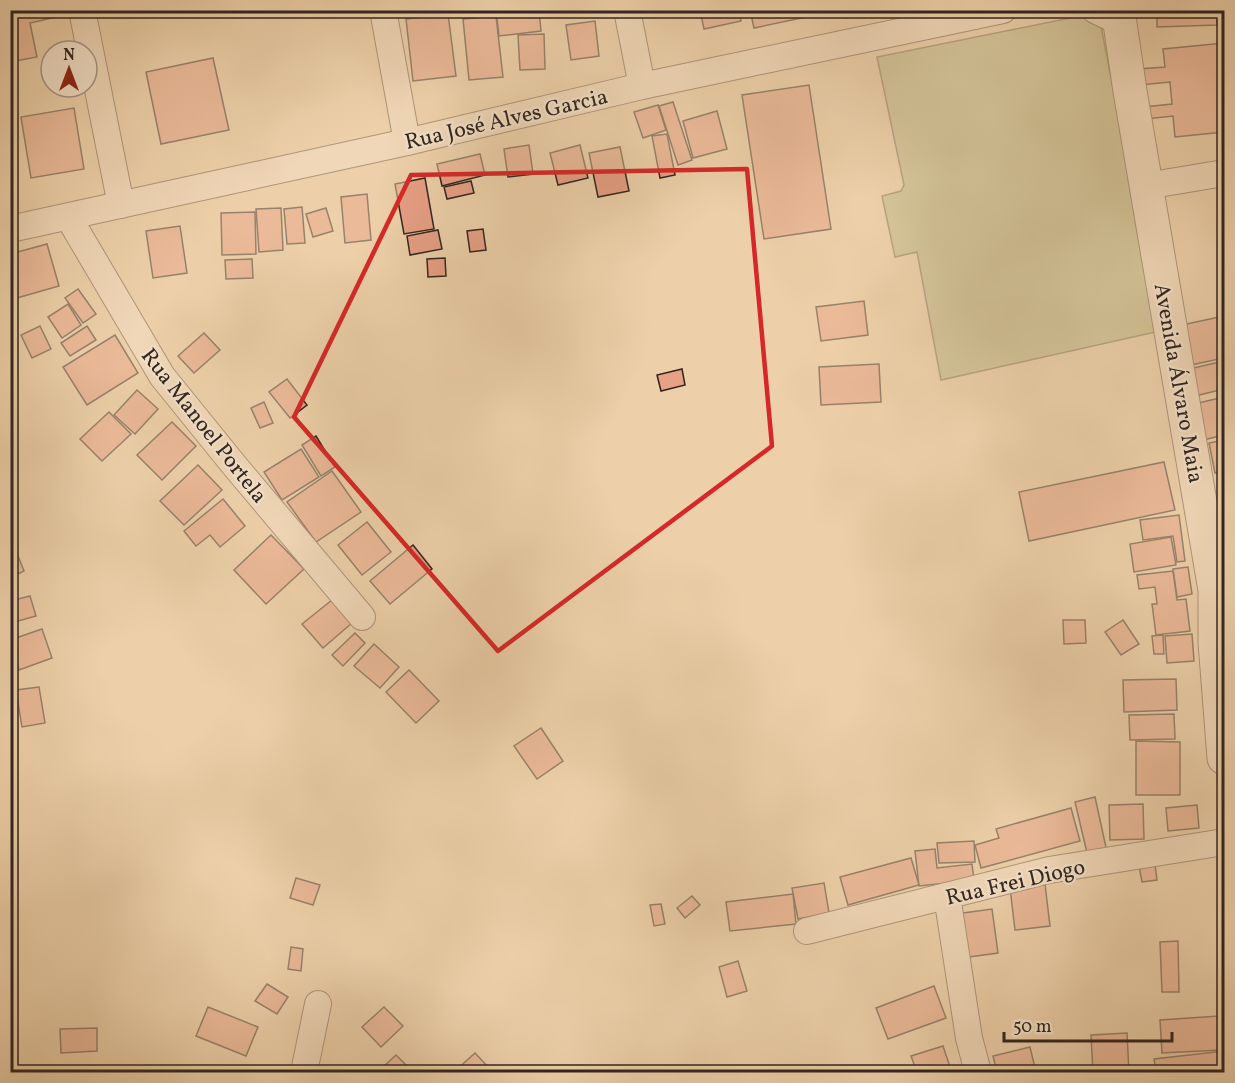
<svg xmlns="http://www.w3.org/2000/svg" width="1235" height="1083" viewBox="0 0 1235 1083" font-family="Vollkorn,serif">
<rect width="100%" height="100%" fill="#edd0a9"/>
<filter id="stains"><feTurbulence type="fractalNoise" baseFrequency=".00333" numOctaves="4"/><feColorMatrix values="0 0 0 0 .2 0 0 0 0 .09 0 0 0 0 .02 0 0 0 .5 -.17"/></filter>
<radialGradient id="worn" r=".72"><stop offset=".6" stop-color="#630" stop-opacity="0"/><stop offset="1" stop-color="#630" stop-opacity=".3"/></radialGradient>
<path fill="#b9bb87" stroke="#757054" stroke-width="1.5" d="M1085,15L1100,21L1160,331L941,380L917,252L895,257L882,196L901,191L904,185L877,57Z"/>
<g fill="#e8a086" stroke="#312520" stroke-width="1.5">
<path d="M10,10H64L65,15L30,23L37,57L10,62Z"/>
<path d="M496,10H539L541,31L499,36Z"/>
<path d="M700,10H739L741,21L704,29Z"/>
<path d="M750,10H820L821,14L754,28Z"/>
<path d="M843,10H876L845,18Z"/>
<path d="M1157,10H1217V25L1157,27Z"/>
<path d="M448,14L456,76L413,81L406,19Z"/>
<path d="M496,16L503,77L469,80L463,19Z"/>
<path d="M595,21L599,56L571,60L566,25Z"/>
<path d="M544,34L545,69L520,70L518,35Z"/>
<path d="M1224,43V132L1175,137L1173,116L1146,119L1144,107L1172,104L1170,82L1140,85L1138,69L1165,67L1163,49Z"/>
<path d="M213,58L229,130L161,144L146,72Z"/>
<path d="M809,85L831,229L764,239L742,95Z"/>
<path d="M673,102L692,160L678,165L659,106Z"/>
<path d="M658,105L666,130L643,138L634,112Z"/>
<path d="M74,108L84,169L31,178L21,117Z"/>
<path d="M717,111L727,149L693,158L683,121Z"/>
<path d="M667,134L675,175L660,178L652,136Z"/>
<path d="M529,145L533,174L508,177L504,149Z"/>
<path d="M580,145L588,178L558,185L550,153Z"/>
<path d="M620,147L629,191L598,197L589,153Z"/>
<path d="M480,154L485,175L442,186L437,164Z"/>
<path d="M425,178L434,229L404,234L395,184Z"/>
<path d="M471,181L474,193L447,199L444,187Z"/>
<path d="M367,194L371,240L345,243L341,197Z"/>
<path d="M302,207L305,243L287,244L284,209Z"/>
<path d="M281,208L283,250L259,252L256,209Z"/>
<path d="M326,208L333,231L313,237L306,214Z"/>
<path d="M255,212L256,254L222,255L221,213Z"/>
<path d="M180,226L187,273L153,278L146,231Z"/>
<path d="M483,229L486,250L470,252L467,231Z"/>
<path d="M438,230L442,249L410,255L407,236Z"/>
<path d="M47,244L59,286L10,300V254Z"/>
<path d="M445,258L446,276L428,277L427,259Z"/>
<path d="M252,259L253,278L226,279L225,260Z"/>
<path d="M78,289L96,314L83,323L65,298Z"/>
<path d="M864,301L868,335L821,341L816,307Z"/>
<path d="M68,304L81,325L62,338L48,317Z"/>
<path d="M1224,316V358L1186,366L1177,326Z"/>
<path d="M40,326L51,349L32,358L21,335Z"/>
<path d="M87,326L96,340L70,356L61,343Z"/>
<path d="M204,333L220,350L194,373L178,356Z"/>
<path d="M115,335L138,373L87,405L63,367Z"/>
<path d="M1224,361V389L1195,396L1189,369Z"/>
<path d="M879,364L881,402L821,405L819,367Z"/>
<path d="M682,369L685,385L661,391L657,375Z"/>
<path d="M287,379L307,405L290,418L269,392Z"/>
<path d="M137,390L158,409L135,434L114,415Z"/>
<path d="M1224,397V435L1203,440L1194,404Z"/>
<path d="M264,402L273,423L260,428L251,408Z"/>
<path d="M109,412L131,434L102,461L80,439Z"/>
<path d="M172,422L196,446L162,480L137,455Z"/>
<path d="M316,436L335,467L321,476L302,445Z"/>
<path d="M1224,440V471L1215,473L1209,443Z"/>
<path d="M301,449L319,477L282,500L264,472Z"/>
<path d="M1164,462L1175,510L1029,541L1019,492Z"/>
<path d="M198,465L222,490L184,525L160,501Z"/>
<path d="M332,471L361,512L316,542L287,502Z"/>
<path d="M223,499L245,526L220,547L210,535L196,546L184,531Z"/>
<path d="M1179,515L1185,561L1177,562L1173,536L1143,540L1140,520Z"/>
<path d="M367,522L391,552L362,575L338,545Z"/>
<path d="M271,535L304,569L266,604L234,570Z"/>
<path d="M1171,537L1176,565L1134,572L1130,544Z"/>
<path d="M413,545L432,569L390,604L370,581Z"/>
<path d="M16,551L24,571L10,578V554Z"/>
<path d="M1188,567L1192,594L1177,597L1173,569Z"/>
<path d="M1173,571L1177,600L1186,599L1190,631L1156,635L1152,604H1157L1155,587L1139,589L1137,575Z"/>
<path d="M30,596L36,616L11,623L10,601Z"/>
<path d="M332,600L352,623L323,648L302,624Z"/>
<path d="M1063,620H1085L1086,643L1064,644Z"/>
<path d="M1123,620L1139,644L1121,655L1105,632Z"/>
<path d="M42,629L52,658L19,670L10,640Z"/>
<path d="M355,633L365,643L343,666L332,655Z"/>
<path d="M1192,634L1194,661L1167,663L1165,636Z"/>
<path d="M1163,635L1164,654H1154L1152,636Z"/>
<path d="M374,644L399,667L380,688L354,666Z"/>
<path d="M409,670L439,701L416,723L386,692Z"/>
<path d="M1176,679L1177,710L1124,712L1123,680Z"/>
<path d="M39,687L45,723L22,727L16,690Z"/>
<path d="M1174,714L1175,739L1130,740L1129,715Z"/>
<path d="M541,728L563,761L537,779L514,746Z"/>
<path d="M1136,741L1180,742V795H1136Z"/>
<path d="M1095,797L1107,852L1088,857L1075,802Z"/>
<path d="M1143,804L1144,839L1110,840L1109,805Z"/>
<path d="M1197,805L1199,828L1168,831L1166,808Z"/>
<path d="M1071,808L1080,841L981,868L975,845L999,838L996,829Z"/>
<path d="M974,841L975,862L939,863L937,843Z"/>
<path d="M935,849L937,868L972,864L974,880L919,886L915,851Z"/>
<path d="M911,858L919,885L848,905L840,877Z"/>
<path d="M1155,864L1157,880L1142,882L1139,866Z"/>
<path d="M296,878L320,885L313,905L290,898Z"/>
<path d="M824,883L829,913L798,919L792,888Z"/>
<path d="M1045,884L1050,926L1015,930L1010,888Z"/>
<path d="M793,894L796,924L730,931L726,902Z"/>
<path d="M692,896L700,905L685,918L677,908Z"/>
<path d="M661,904L665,924L654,926L650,905Z"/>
<path d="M992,909L998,953L962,958L956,914Z"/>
<path d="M1178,941L1179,992H1162L1160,942Z"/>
<path d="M291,947L303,949L301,971L288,969Z"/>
<path d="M738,961L747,991L727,997L719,967Z"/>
<path d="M267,984L288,997L277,1014L255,1001Z"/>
<path d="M934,986L946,1018L888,1039L876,1008Z"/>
<path d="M208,1007L258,1027L246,1056L196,1036Z"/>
<path d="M384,1007L403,1026L381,1047L362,1027Z"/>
<path d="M1219,1016L1221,1050L1162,1053L1160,1020Z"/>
<path d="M97,1028V1051L61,1053L60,1029Z"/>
<path d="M1127,1033L1129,1072H1093L1091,1035Z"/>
<path d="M943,1046L951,1070L917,1072L911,1056Z"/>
<path d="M1030,1047L1036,1072H997L993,1056Z"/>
<path d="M1224,1051V1072H1156L1154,1059Z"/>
<path d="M475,1053L493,1072H454Z"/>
<path d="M396,1055L408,1067L401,1072H385L381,1069Z"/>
<rect x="67" y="1067" width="21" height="5"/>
</g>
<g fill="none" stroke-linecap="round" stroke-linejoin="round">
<defs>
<g id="minor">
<path d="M82,10L121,205"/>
<path d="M383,10L407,142"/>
<path d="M627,10L642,86"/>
<path d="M1095,10L1118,21"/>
<path d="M1146,186L1224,173"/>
<path d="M69,218L162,376L234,465L362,617"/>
<path d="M10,229L407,142L642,86L1003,10"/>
<path d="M947,896L969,1038L978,1072"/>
<path d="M807,931L1049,870L1224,842"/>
<path d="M304,1072L318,1004"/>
</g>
<path id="tertiary" d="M1118,10L1130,91L1215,590V642L1224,758"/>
</defs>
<use href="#minor" stroke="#605042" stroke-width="28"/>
<use href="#tertiary" stroke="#605042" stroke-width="35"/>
<use href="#minor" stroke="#f3e0c7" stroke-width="26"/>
<use href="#tertiary" stroke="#f3e0c7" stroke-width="33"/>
</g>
<path d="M0 0H1235V1083H0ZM747,169L772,446L498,651L294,417L411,175Z" fill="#edd0a9" fill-opacity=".55" fill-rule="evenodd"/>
<path fill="none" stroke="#d62828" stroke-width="4.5" stroke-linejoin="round" d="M747,169L772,446L498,651L294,417L411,175Z"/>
<g text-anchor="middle" stroke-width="4.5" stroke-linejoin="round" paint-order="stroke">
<g font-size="22" fill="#312520" stroke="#f3e0c7">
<text transform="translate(506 118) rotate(-13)" y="8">Rua José Alves Garcia</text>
<text transform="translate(1180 383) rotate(80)" y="8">Avenida Álvaro Maia</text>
<text transform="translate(205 425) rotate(52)" y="8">Rua Manoel Portela</text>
<text transform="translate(1015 881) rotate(-13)" y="8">Rua Frei Diogo</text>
</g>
</g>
<rect width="1235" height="1083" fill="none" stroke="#edd0a9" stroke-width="36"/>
<rect x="12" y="12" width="1211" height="1059" fill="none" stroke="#312520" stroke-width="3"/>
<rect x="18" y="18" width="1199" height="1047" fill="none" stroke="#312520" stroke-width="1.5"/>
<g transform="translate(69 69)"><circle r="28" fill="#f3e0c7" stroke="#a59584" stroke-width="1.5"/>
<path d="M0-4.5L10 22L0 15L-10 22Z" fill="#8f2418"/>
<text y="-9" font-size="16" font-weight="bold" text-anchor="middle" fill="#312520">N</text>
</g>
<path d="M1004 1032v9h168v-9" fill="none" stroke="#312520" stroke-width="3"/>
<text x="1013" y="1032" font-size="18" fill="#312520" stroke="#f3e0c7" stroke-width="4.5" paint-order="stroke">50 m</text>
<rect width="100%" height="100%" filter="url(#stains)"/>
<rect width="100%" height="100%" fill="url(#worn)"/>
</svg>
